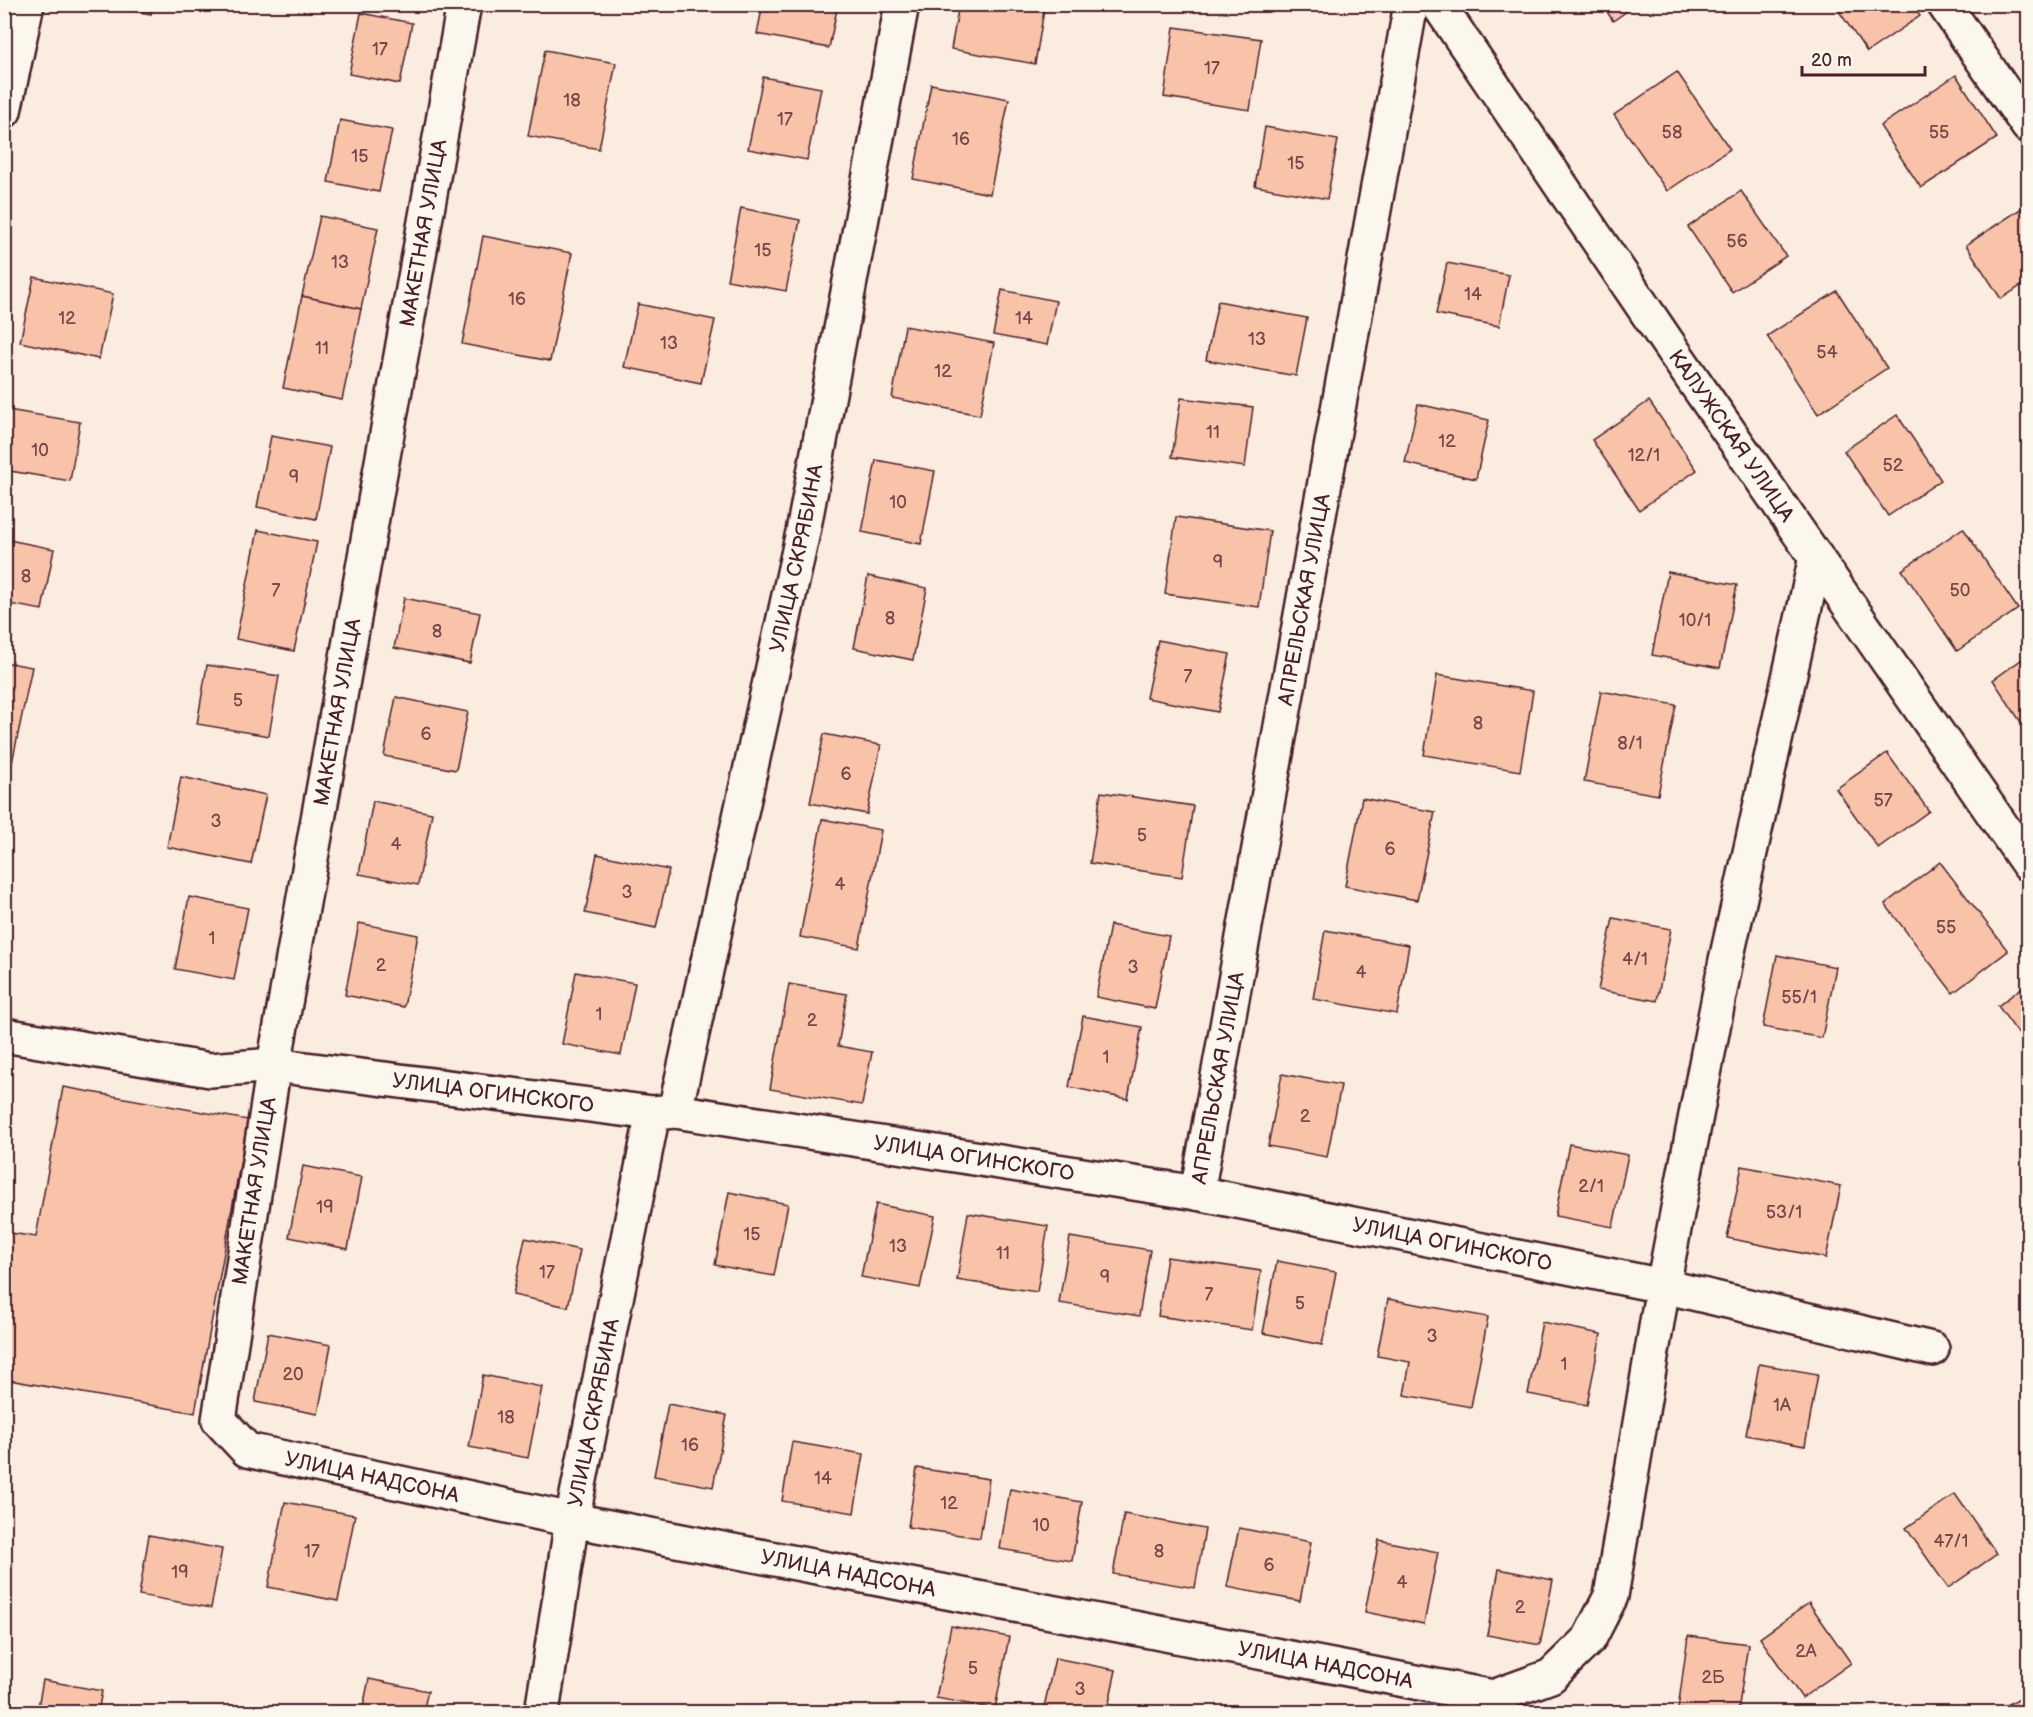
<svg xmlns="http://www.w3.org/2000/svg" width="2033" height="1717" viewBox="0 0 2033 1717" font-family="'Balsamiq Sans',sans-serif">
<rect width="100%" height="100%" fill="#faeddf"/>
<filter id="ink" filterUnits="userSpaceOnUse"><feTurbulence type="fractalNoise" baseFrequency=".0167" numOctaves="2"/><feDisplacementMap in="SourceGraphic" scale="12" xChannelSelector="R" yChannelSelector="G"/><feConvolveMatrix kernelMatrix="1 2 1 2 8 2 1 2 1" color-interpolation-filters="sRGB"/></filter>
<g filter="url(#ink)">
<g fill="#f8c3a9" stroke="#4a1f2b" stroke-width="1.5">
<path d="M100,4H152L151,14Z"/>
<path d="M763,4H838L829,48L757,34Z"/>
<path d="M959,4H1045L1035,64L951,49Z"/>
<path d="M1602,4H1637L1613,21Z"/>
<path d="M1834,4H1912L1920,16L1867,52Z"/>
<path d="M361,13L412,23L400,84L349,74Z"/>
<path d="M1174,27L1261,39L1250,110L1164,97Z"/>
<path d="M545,50L616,63L599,149L528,136Z"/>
<path d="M1677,72L1730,149L1667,191L1614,115Z"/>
<path d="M1956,75L1997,138L1921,188L1880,126Z"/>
<path d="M763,77L821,88L807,160L748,149Z"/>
<path d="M931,84L1009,99L990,194L913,179Z"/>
<path d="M340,120L392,130L379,192L328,182Z"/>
<path d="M1265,127L1338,140L1327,199L1255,186Z"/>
<path d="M1741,191L1786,256L1732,292L1688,227Z"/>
<path d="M2028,204V281L2001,299L1966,245Z"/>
<path d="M741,208L800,220L786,291L727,280Z"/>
<path d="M320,216L378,228L361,309L302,296Z"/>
<path d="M483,236L572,253L550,361L462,344Z"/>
<path d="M1447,263L1509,275L1499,326L1436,314Z"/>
<path d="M34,277L113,294L99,359L20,342Z"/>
<path d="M1002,290L1056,301L1047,345L993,335Z"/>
<path d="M1837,291L1887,368L1818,414L1767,336Z"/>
<path d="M302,296L361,309L342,400L283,388Z"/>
<path d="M1218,301L1307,318L1296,376L1206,360Z"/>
<path d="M638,304L715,320L701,383L624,367Z"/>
<path d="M905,326L994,343L980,415L892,398Z"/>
<path d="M1181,398L1253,407L1245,467L1172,457Z"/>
<path d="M1649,401L1697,470L1639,510L1592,440Z"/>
<path d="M1418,404L1489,420L1476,479L1405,463Z"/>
<path d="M8,410L80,422L70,481L4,470V429Z"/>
<path d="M1897,415L1941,480L1888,516L1844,451Z"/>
<path d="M271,436L330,447L316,519L257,507Z"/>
<path d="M876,460L935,471L921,544L862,532Z"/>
<path d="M1176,517L1270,531L1259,607L1165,594Z"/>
<path d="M1963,528L2018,609L1957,651L1902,570Z"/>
<path d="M258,530L317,542L294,651L236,639Z"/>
<path d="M4,539L54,549L42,610L4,603Z"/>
<path d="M1668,572L1737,585L1720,668L1652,655Z"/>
<path d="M868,576L927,588L913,660L854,648Z"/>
<path d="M404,598L480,613L470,663L394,648Z"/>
<path d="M1158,640L1230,654L1218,712L1146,698Z"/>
<path d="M2028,655V733L1993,680Z"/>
<path d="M4,662L32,667L6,792H4Z"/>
<path d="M207,665L279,676L269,736L197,724Z"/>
<path d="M1437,675L1533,691L1520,771L1424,755Z"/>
<path d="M1601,691L1676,705L1658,795L1584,782Z"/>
<path d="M396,697L468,712L456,770L384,756Z"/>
<path d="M824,734L881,745L867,814L810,803Z"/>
<path d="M1887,753L1929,811L1878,848L1836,789Z"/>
<path d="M181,777L266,795L251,864L167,847Z"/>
<path d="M1101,792L1193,806L1182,877L1090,863Z"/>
<path d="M1362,798L1435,812L1417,900L1345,886Z"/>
<path d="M373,801L432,813L418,885L359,874Z"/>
<path d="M822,819L881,830L859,948L800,937Z"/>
<path d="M597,854L669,870L656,928L585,913Z"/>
<path d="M1940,862L2008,951L1953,993L1885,904Z"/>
<path d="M189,897L248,908L234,980L175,969Z"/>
<path d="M1613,918L1671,929L1657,1001L1598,990Z"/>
<path d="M359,923L418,935L404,1007L345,995Z"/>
<path d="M1110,925L1169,936L1155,1009L1096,997Z"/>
<path d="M1325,930L1409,945L1397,1014L1313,999Z"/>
<path d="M1777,955L1836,967L1822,1038L1763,1027Z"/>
<path d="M576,972L635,983L621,1055L562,1044Z"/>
<path d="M2028,983V1047L1998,1006Z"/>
<path d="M789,984L847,994L838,1046L872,1052L862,1105L770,1089Z"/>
<path d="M1083,1016L1142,1027L1128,1099L1069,1087Z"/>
<path d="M1282,1074L1341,1085L1327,1157L1268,1146Z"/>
<path d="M63,1087L248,1120L195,1413L4,1379V1232L36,1237Z"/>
<path d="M1569,1144L1628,1155L1613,1227L1555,1216Z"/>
<path d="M303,1166L362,1177L348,1249L289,1237Z"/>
<path d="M1742,1166L1841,1186L1826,1258L1727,1238Z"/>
<path d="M729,1192L788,1204L774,1276L715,1265Z"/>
<path d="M876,1204L935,1216L920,1288L861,1277Z"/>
<path d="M968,1213L1048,1226L1037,1292L957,1280Z"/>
<path d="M1070,1237L1150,1250L1139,1316L1059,1303Z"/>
<path d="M525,1238L580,1250L568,1307L513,1295Z"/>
<path d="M1167,1257L1261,1271L1252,1330L1158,1316Z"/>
<path d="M1277,1261L1336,1272L1322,1345L1263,1333Z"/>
<path d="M1388,1299L1488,1317L1471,1407L1404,1395L1410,1362L1377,1356Z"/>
<path d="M1542,1322L1601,1334L1587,1405L1528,1394Z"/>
<path d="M268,1333L331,1345L318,1414L255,1402Z"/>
<path d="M1759,1364L1818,1374L1805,1446L1746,1435Z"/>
<path d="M483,1375L542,1387L528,1458L469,1447Z"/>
<path d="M668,1404L727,1415L713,1487L654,1476Z"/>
<path d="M792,1442L864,1454L854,1513L782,1501Z"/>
<path d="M917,1468L989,1479L980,1538L908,1527Z"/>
<path d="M1010,1489L1082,1502L1072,1561L1000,1549Z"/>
<path d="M1955,1494L1997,1554L1948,1588L1906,1528Z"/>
<path d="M285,1502L355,1515L338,1601L268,1587Z"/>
<path d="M1124,1514L1205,1529L1195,1588L1113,1574Z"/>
<path d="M1239,1528L1311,1542L1300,1601L1227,1587Z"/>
<path d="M149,1535L222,1549L211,1608L139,1595Z"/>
<path d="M1379,1540L1438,1552L1424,1624L1365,1612Z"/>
<path d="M1499,1569L1553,1580L1540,1645L1487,1635Z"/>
<path d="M1809,1603L1851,1663L1802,1698L1760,1638Z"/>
<path d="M951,1626L1009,1637L995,1709L936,1698Z"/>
<path d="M1688,1636L1748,1644L1738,1712H1705L1678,1709Z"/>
<path d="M1055,1658L1116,1670L1107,1712H1068L1044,1707Z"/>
<path d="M369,1679L428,1691L423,1712H362Z"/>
<path d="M43,1680L102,1691L98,1712H37Z"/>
<path d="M2028,1693V1712H1995Z"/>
</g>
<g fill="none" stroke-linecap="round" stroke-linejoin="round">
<defs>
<g id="minor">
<path id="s1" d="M464,4L274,1065L219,1420L247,1450L572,1520L1493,1697L1551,1676L1589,1639L1611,1596L1663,1286L1726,960L1816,557"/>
<path id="s2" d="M1438,4L1667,342L2028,864"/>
<path d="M1944,4L2028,126"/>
<path d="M4,111L27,4"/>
<path id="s3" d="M4,1035L210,1070L274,1065L653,1113L675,1111L1197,1193L1663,1286L1932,1349"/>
<path id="s4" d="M675,1111L803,532L902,4"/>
<path id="s5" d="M1197,1193L1411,4"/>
<path id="s6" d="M542,1712L572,1520L653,1113"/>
</g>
</defs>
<use href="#minor" stroke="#4a1f2b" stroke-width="38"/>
<use href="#minor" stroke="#fbf7ec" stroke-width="33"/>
</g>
</g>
<g text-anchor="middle" stroke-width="4.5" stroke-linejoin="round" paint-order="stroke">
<g font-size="18" fill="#76484a">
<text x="380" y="55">17</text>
<text x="1212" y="74">17</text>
<text x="572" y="106">18</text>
<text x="785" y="125">17</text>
<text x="1672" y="138">58</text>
<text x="1939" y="138">55</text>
<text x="961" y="145">16</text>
<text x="360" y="162">15</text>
<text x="1296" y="169">15</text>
<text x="1737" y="247">56</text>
<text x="763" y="256">15</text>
<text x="340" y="268">13</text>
<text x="1473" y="300">14</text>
<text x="517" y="305">16</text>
<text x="67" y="324">12</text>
<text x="1024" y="324">14</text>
<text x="1257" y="345">13</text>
<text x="669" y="349">13</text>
<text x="322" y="354">11</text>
<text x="1827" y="358">54</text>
<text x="943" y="377">12</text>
<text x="1213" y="438">11</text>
<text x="1447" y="447">12</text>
<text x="40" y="456">10</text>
<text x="1644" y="461">12/1</text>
<text x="1893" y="471">52</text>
<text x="294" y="483">9</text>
<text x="898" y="508">10</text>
<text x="1218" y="568">9</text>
<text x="26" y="582">8</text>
<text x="276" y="596">7</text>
<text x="1960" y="596">50</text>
<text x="890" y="624">8</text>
<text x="1695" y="626">10/1</text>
<text x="437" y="637">8</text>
<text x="1188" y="682">7</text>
<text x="238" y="706">5</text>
<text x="1478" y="729">8</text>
<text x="426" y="740">6</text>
<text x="1630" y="749">8/1</text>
<text x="846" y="780">6</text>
<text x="1883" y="806">57</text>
<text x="216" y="827">3</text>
<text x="1142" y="841">5</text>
<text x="396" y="850">4</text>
<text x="1390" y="855">6</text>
<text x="840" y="890">4</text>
<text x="627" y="898">3</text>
<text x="1946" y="933">55</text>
<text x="212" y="944">1</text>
<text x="1635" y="965">4/1</text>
<text x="381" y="971">2</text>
<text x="1133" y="973">3</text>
<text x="1361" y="978">4</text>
<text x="1799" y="1003">55/1</text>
<text x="599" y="1020">1</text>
<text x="812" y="1026">2</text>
<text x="1106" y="1063">1</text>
<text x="1305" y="1122">2</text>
<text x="1591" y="1192">2/1</text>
<text x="325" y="1213">19</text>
<text x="1784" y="1218">53/1</text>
<text x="752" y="1240">15</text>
<text x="898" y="1252">13</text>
<text x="1003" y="1259">11</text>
<text x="547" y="1278">17</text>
<text x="1105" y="1283">9</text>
<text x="1209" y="1300">7</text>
<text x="1300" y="1309">5</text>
<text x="1432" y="1342">3</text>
<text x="1564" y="1370">1</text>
<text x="293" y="1380">20</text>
<text x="1782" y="1411">1А</text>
<text x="506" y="1423">18</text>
<text x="690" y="1451">16</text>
<text x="823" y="1484">14</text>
<text x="949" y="1509">12</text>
<text x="1041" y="1531">10</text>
<text x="1951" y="1547">47/1</text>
<text x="312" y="1557">17</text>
<text x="1159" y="1557">8</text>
<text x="1269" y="1571">6</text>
<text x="180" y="1578">19</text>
<text x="1402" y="1588">4</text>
<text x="1520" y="1613">2</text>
<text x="1806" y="1657">2А</text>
<text x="973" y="1674">5</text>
<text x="1713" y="1683">2Б</text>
<text x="1080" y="1695">3</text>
</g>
<g font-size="21" fill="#4a1f2b" stroke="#fbf7ec">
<text transform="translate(423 233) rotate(-80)" y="7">МАКЕТНАЯ УЛИЦА</text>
<text dy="7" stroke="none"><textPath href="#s2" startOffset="522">КАЛУЖСКАЯ УЛИЦА</textPath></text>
<text dy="7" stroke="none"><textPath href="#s4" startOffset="566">УЛИЦА СКРЯБИНА</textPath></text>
<text dy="7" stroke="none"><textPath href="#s5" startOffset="603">АПРЕЛЬСКАЯ УЛИЦА</textPath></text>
<text transform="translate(337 712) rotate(-80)" y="7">МАКЕТНАЯ УЛИЦА</text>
<text dy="7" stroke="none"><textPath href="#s5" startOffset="117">АПРЕЛЬСКАЯ УЛИЦА</textPath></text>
<text dy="7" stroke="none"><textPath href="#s3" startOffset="494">УЛИЦА ОГИНСКОГО</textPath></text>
<text dy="7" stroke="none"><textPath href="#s3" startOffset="980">УЛИЦА ОГИНСКОГО</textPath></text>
<text transform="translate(254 1191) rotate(-81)" y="7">МАКЕТНАЯ УЛИЦА</text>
<text dy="7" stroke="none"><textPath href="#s3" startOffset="1466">УЛИЦА ОГИНСКОГО</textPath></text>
<text dy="7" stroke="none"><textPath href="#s6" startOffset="304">УЛИЦА СКРЯБИНА</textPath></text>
<text dy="7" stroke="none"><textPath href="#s1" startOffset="1606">УЛИЦА НАДСОНА</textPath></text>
<text dy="7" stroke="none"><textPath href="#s1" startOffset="2092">УЛИЦА НАДСОНА</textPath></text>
<text dy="7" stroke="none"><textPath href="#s1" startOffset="2578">УЛИЦА НАДСОНА</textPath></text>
</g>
</g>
<rect width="2033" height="1717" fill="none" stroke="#fbf7ec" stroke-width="24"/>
<rect x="12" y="12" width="2009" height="1693" fill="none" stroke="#4a1f2b" stroke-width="2" filter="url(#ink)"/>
<path d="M1802 66v9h123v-9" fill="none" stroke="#4a1f2b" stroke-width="3"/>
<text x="1811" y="66" font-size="18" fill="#4a1f2b" stroke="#fbf7ec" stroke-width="4.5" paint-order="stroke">20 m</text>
</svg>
